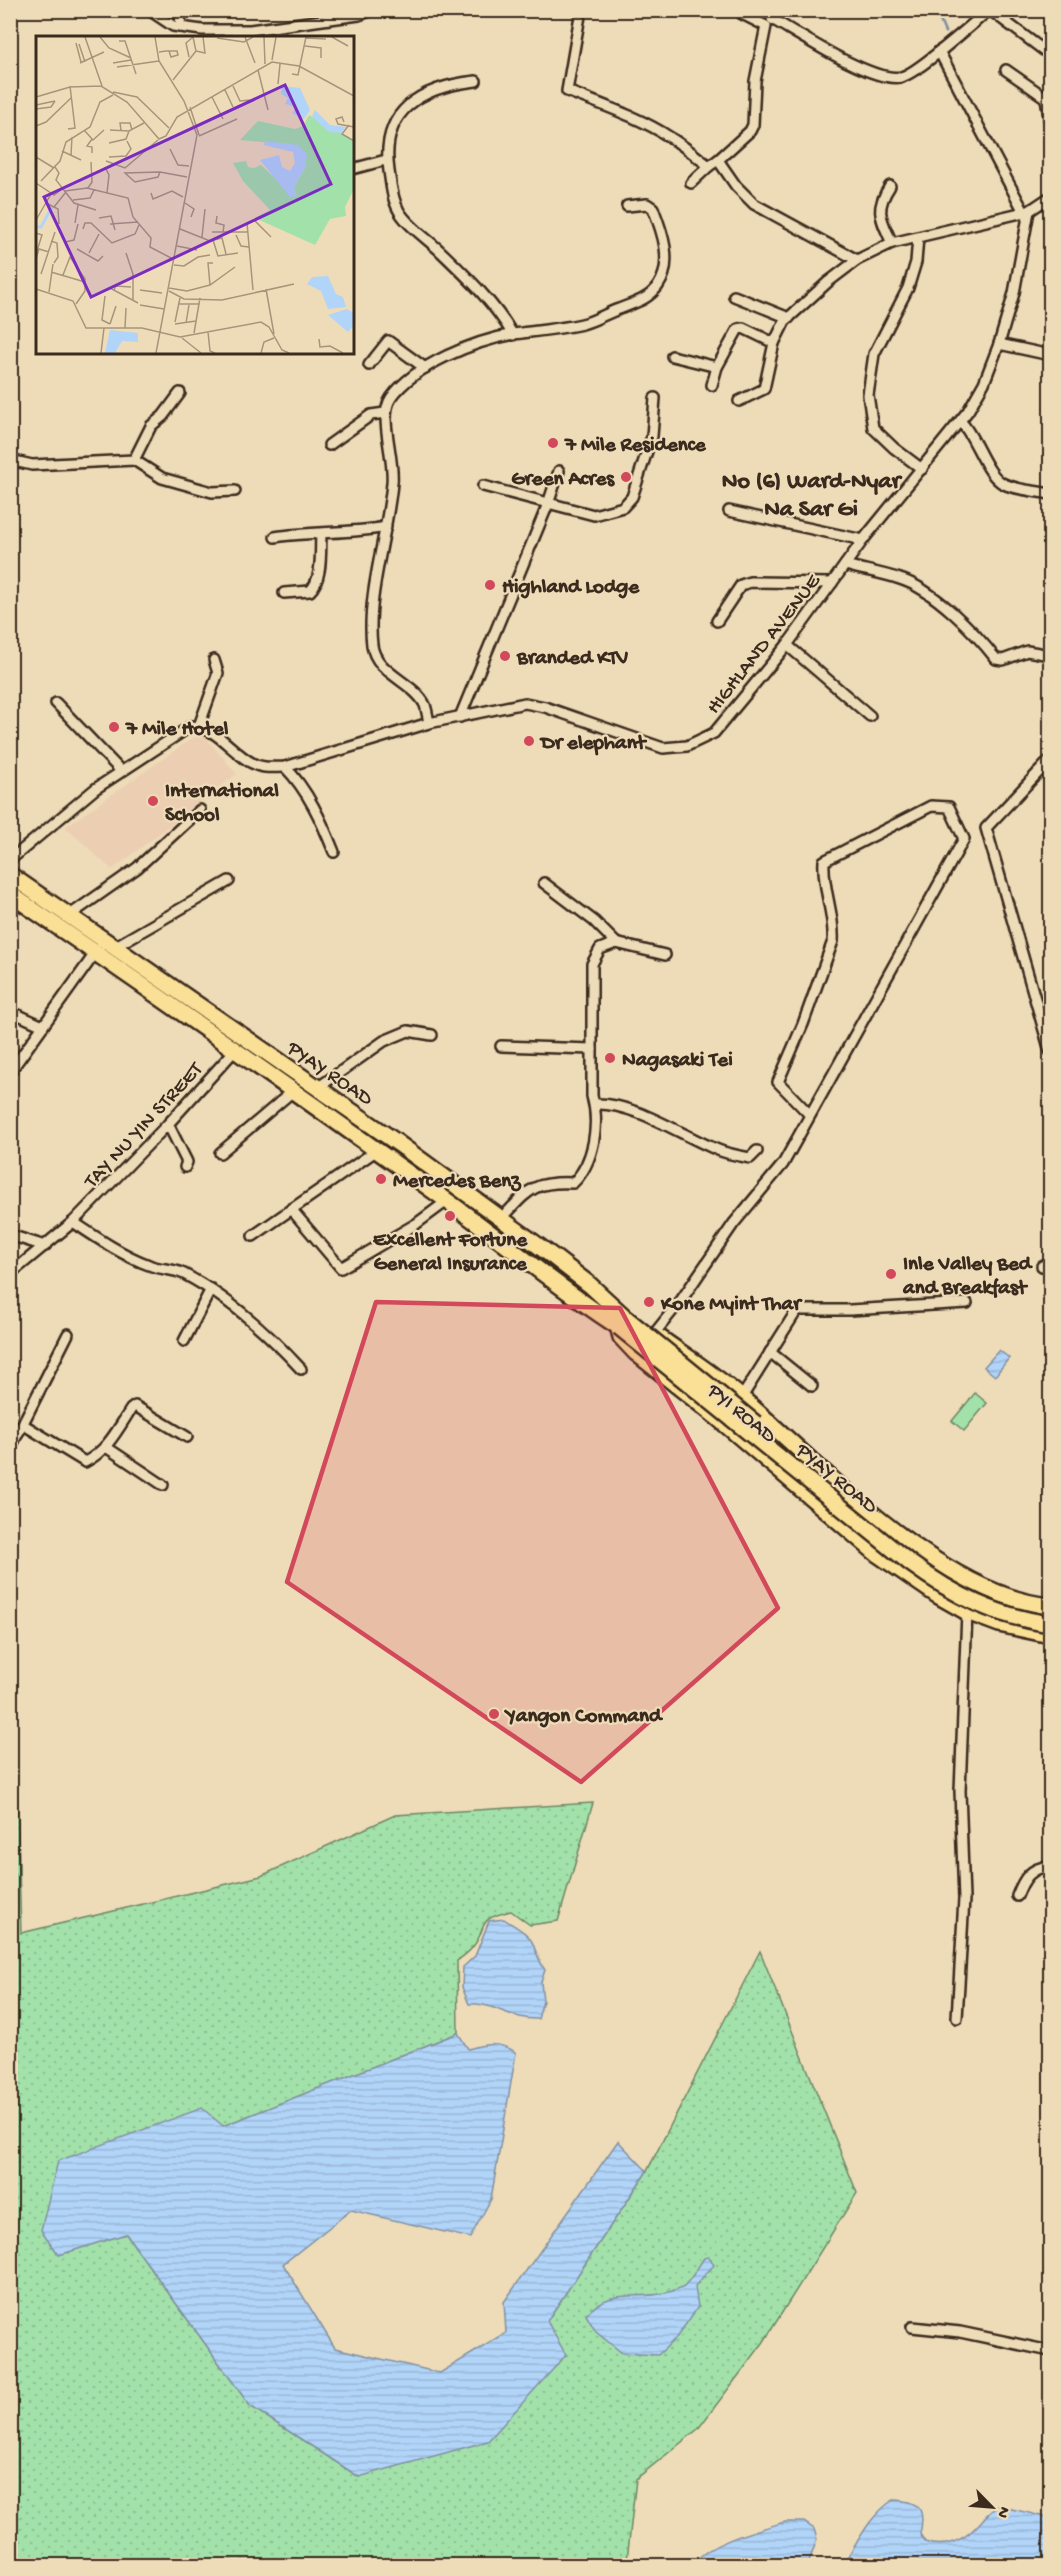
<svg xmlns="http://www.w3.org/2000/svg" width="1061" height="2576" viewBox="0 0 1061 2576" font-family="'Gochi Hand',sans-serif">
<defs>
<pattern id="grass-dots" width="8" height="8" patternUnits="userSpaceOnUse" patternTransform="scale(1.5)"><rect width="8" height="8" fill="#a2e2aa"/><path d="M2 2h.1M6 6h.1" fill="none" stroke="#8cc292" stroke-width="1.8" stroke-linecap="round"/></pattern>
<pattern id="water-rules" width="6" height="5" patternUnits="userSpaceOnUse" patternTransform="scale(1.5)"><rect width="6" height="5" fill="#b1d4f9"/><path d="M0 2.5h6" fill="none" stroke="#99b6d5"/></pattern>
</defs>
<rect width="100%" height="100%" fill="#eedcb9"/>
<filter id="ink" filterUnits="userSpaceOnUse"><feTurbulence type="fractalNoise" baseFrequency=".0167" numOctaves="2"/><feDisplacementMap in="SourceGraphic" scale="12" xChannelSelector="R" yChannelSelector="G"/><feConvolveMatrix kernelMatrix="1 2 1 2 8 2 1 2 1" color-interpolation-filters="sRGB"/></filter>
<g filter="url(#ink)">
<path fill="#eccfb2" d="M201,732L237,774L112,870L65,827Z"/>
<path fill="url(#grass-dots)" stroke="#6e8664" stroke-width="1.5" d="M16,1763L21,1933L261,1876L395,1815L593,1803L558,1921L530,1925L511,1911C472,1920 490,1927 472,1948C468,1953 462,1957 457,1961L458,2033L223,2126L126,2234L250,2406L359,2477L547,2321L647,2171L760,1951L857,2193L763,2343L698,2429L636,2479L627,2560L631,2565H11L10,1768Z"/>
<path fill="#a2e2aa" stroke="#6e8664" stroke-width="1.5" d="M975,1393L987,1403L964,1431L952,1421Z"/>
<g fill="url(#water-rules)" stroke="#8290a1" stroke-width="1.5">
<path d="M999,1350L1009,1358L995,1376L984,1367Z"/>
<path d="M504,1919C514,1926 528,1932 533,1944C537,1954 539,1961 545,1970L541,1982L543,2001L538,2019C511,2020 492,2002 469,2004L462,1987L463,1967L475,1956L489,1921Z"/>
<path d="M458,2033L468,2049C486,2044 501,2041 516,2053L491,2199L470,2238L351,2210L283,2264L335,2348L440,2373L506,2333L504,2302L618,2141L647,2171L547,2321L566,2355L488,2441L359,2477L250,2406L126,2234L59,2255L41,2230L58,2161L202,2108L223,2126Z"/>
<path d="M709,2257L714,2265L695,2286L698,2307L676,2338L658,2355L622,2353L596,2332L586,2315C613,2284 638,2303 672,2291C677,2289 682,2288 685,2285C692,2278 698,2267 704,2258Z"/>
<path d="M893,2500C919,2501 926,2508 920,2534L925,2542C944,2549 963,2541 977,2526C985,2518 989,2510 999,2506L1050,2518V2565H843C858,2542 869,2516 893,2500Z"/>
<path d="M785,2522H804L814,2529L817,2539L808,2565H693C705,2543 761,2529 785,2522Z"/>
</g>
<g fill="none" stroke-linecap="round" stroke-linejoin="round">
<path stroke="#8290a1" stroke-width="3" d="M936,10L945,32"/>
<defs>
<g id="minor">
<path d="M149,10L173,26L202,30H250L359,15L373,10"/>
<path d="M581,10L567,91C602,105 639,117 671,138C684,146 696,156 709,166L691,183"/>
<path d="M990,10L1050,55"/>
<path d="M772,19C799,34 872,83 901,77C917,74 973,23 989,10"/>
<path d="M180,27L181,10"/>
<path d="M939,51L1024,212"/>
<path d="M1006,70L1046,98"/>
<path d="M476,81C421,87 380,110 389,171C391,184 392,199 399,211C407,225 426,238 438,249C465,275 494,302 513,335"/>
<path d="M1050,93L1046,98L1050,124"/>
<path d="M718,160L750,131L753,125L755,81L766,26L742,14"/>
<path d="M709,166L718,160L736,186L754,204L857,260"/>
<path d="M352,169L386,160"/>
<path d="M890,186C874,210 881,219 892,243"/>
<path d="M918,237L916,262L908,288L874,354L868,395L873,428L894,448L922,469"/>
<path d="M734,296L789,318"/>
<path d="M999,344L1050,355"/>
<path d="M672,356L717,367"/>
<path d="M369,365L388,341L425,368"/>
<path d="M712,385L717,367L738,329L743,328L774,343"/>
<path d="M739,401L764,389L774,343L785,321L828,282L857,260L892,243L1029,211L1050,197"/>
<path d="M961,422C976,437 986,476 1004,484C1017,490 1036,491 1050,494"/>
<path d="M329,445L371,415L385,413"/>
<path d="M10,460L32,465L134,460L162,478L212,492L235,491"/>
<path d="M134,460L151,426L163,416L180,393"/>
<path d="M483,486L594,515L623,507L632,497L652,436L655,398"/>
<path d="M729,511L863,540"/>
<path d="M275,537C312,531 349,534 386,527"/>
<path d="M845,565C863,570 882,573 900,579C933,589 975,632 996,659L1003,660L1027,651L1050,655"/>
<path d="M284,593L310,591C323,579 320,550 321,534"/>
<path d="M717,621L741,585L750,582L832,583"/>
<path d="M787,645L870,716"/>
<path d="M56,703L120,770"/>
<path d="M460,717L548,504L559,471"/>
<path d="M429,723C428,718 427,711 425,705C414,682 375,673 372,645C366,597 388,532 392,483C395,458 378,417 391,398C415,364 475,341 514,334C537,331 559,329 582,324C595,321 607,313 619,309C634,303 648,300 658,286C674,263 662,231 653,208L647,204L627,206"/>
<path d="M199,726L218,673L214,660"/>
<path d="M1050,760L986,828L1050,1051"/>
<path d="M285,767C308,790 322,822 334,852"/>
<path d="M10,860L95,789L191,726C216,726 231,752 252,763C262,769 274,767 285,767L429,723L525,703L545,707L663,748L687,746L714,733L787,645L863,540L968,411L984,383L999,344L1014,293L1029,211"/>
<path d="M544,883L594,921L616,943"/>
<path d="M70,915L137,868L200,810"/>
<path d="M116,946L229,881"/>
<path d="M10,1011L43,1026"/>
<path d="M501,1046L592,1049"/>
<path d="M10,1072L96,952"/>
<path d="M316,1089L384,1041L408,1031L432,1035"/>
<path d="M595,1104C634,1102 682,1136 718,1150C728,1154 740,1156 750,1158L757,1151"/>
<path d="M168,1124L187,1162L185,1167"/>
<path d="M220,1153L293,1091"/>
<path d="M291,1209L341,1268L416,1224L447,1201"/>
<path d="M502,1218C528,1191 532,1181 573,1183C594,1163 600,1124 592,1096V964L600,949L616,943L665,955"/>
<path d="M73,1222C97,1238 122,1255 149,1265C160,1270 172,1268 184,1274C228,1297 267,1332 301,1369"/>
<path d="M10,1235L45,1246"/>
<path d="M253,1236L377,1150"/>
<path d="M1042,1266L1050,1262"/>
<path d="M10,1274L73,1222L168,1124L236,1049"/>
<path d="M654,1334L682,1299L734,1223L783,1164L964,839L949,807L931,806L824,861C822,889 835,914 833,941L803,1024L778,1082L810,1115"/>
<path d="M184,1341L211,1289"/>
<path d="M770,1352L812,1386"/>
<path d="M742,1397L797,1310H850L967,1303"/>
<path d="M24,1425L85,1462C107,1451 118,1429 131,1409L135,1406L187,1437"/>
<path d="M106,1447L163,1485"/>
<path d="M10,1449L68,1334"/>
<path d="M1017,1896C1024,1878 1030,1868 1050,1866"/>
<path d="M957,2018L964,1899L960,1791L967,1612"/>
<path d="M912,2327L960,2332L1050,2351"/>
</g>
<g id="primary">
<path d="M618,1326L621,1337L636,1353L719,1419L876,1553L937,1595L967,1612L999,1624L1050,1635"/>
<path d="M660,1338C688,1358 718,1377 744,1400C824,1469 942,1596 1050,1606"/>
</g>
<g id="trunk">
<path d="M10,875L399,1144L555,1258L590,1285L627,1319"/>
<path d="M10,894C155,993 297,1093 439,1195C500,1238 556,1287 619,1327"/>
</g>
</defs>
<use href="#minor" stroke="#3b2a1e" stroke-width="14"/>
<use href="#primary" stroke="#3b2a1e" stroke-width="20"/>
<use href="#trunk" stroke="#3b2a1e" stroke-width="20"/>
<use href="#minor" stroke="#eedcb9" stroke-width="9"/>
<use href="#primary" stroke="#fadf96" stroke-width="15"/>
<use href="#trunk" stroke="#fadf96" stroke-width="15"/>
<defs>
<g id="trunk-bridge">
<path d="M627,1319L756,1424"/>
<path d="M619,1327L910,1563C955,1596 995,1616 1050,1624"/>
</g>
</defs>
<use href="#trunk-bridge" stroke="#3b2a1e" stroke-width="20" stroke-linecap="butt"/>
<use href="#trunk-bridge" stroke="#fadf96" stroke-width="15"/>
</g>
</g>
<path fill="#d1495b" fill-opacity="0.2" stroke="#d1495b" stroke-width="4.5" stroke-linejoin="round" d="M376,1302L620,1308L778,1608L581,1782L287,1582Z"/>
<g fill="#d1495b" stroke="#eedcb9" stroke-width="2">
<circle cx="553" cy="443" r="6"/>
<circle cx="626" cy="477" r="6"/>
<circle cx="490" cy="585" r="6"/>
<circle cx="505" cy="656" r="6"/>
<circle cx="114" cy="727" r="6"/>
<circle cx="529" cy="741" r="6"/>
<circle cx="153" cy="801" r="6"/>
<circle cx="610" cy="1058" r="6"/>
<circle cx="381" cy="1179" r="6"/>
<circle cx="450" cy="1216" r="6"/>
<circle cx="891" cy="1274" r="6"/>
<circle cx="649" cy="1302" r="6"/>
<circle cx="494" cy="1714" r="6"/>
</g>
<g text-anchor="middle" stroke-width="4.5" stroke-linejoin="round" paint-order="stroke">
<g font-size="21" font-weight="bold" fill="#3b2a1e" stroke="#eedcb9" text-anchor="start">
<text x="565" y="450">7 Mile Residence</text>
<text x="614" y="484" text-anchor="end">Green Acres</text>
<text x="502" y="592">Highland Lodge</text>
<text x="517" y="663">Branded KTV</text>
<text x="126" y="734">7 Mile Hotel</text>
<text x="541" y="748">Dr elephant</text>
<text x="165" y="796">International<tspan x="165" dy="24">School</tspan></text>
<text x="622" y="1065">Nagasaki Tei</text>
<text x="393" y="1186">Mercedes Benz</text>
<text x="450" y="1245" text-anchor="middle">Excellent Fortune<tspan x="450" dy="24">General Insurance</tspan></text>
<text x="903" y="1269">Inle Valley Bed<tspan x="903" dy="24">and Breakfast</tspan></text>
<text x="661" y="1309">Kone Myint Thar</text>
<text x="506" y="1721">Yangon Command</text>
</g>
<g font-size="21" fill="#3b2a1e" stroke="#eedcb9">
<text transform="translate(762 643) rotate(-52)" y="7">HIGHLAND AVENUE</text>
<text transform="translate(331 1072) rotate(34)" y="7">PYAY ROAD</text>
<text transform="translate(142 1124) rotate(-47)" y="7">TAY NU YIN STREET</text>
<text transform="translate(743 1412) rotate(39)" y="7">PYI ROAD</text>
<text transform="translate(838 1477) rotate(39)" y="7">PYAY ROAD</text>
</g>
<g font-size="24" font-weight="bold" fill="#3b2a1e" stroke="#eedcb9">
<text x="811" y="487">No (6) Ward-Nyar<tspan x="811" dy="28">Na Sar Gi</tspan></text>
</g>
</g>
<g transform="translate(36 36)">
<rect width="318" height="318" fill="#eedcb9"/>
<path d="M273,79L318,104V153L309,171L310,180L294,183L279,209L219,182L234,174L207,145L197,127L210,125L212,131L218,132L225,129L244,147L258,151L269,132L270,119L248,108L204,104L222,85L259,93L267,90Z" fill="#a2e2aa"/>
<path d="M246,50L264,52L274,74L268,83L256,77L261,71L249,68L252,62L245,58ZM279,74L294,89L310,91L305,97L293,96L284,88L276,80ZM229,105L262,109L271,119L269,132L258,151L261,160L254,161L224,124L243,119L246,131L254,135L259,127L257,116L228,109ZM292,240L300,258L307,261L310,271L292,273L285,255L271,248L276,241ZM311,273L318,277V289L312,296L292,279ZM74,294L102,297V306L86,305L79,317H69Z" fill="#b1d4f9"/>
<path fill="none" stroke="#b1d4f9" stroke-width="3" d="M0,191H5L16,171"/>
<path fill="none" stroke="#a6957b" stroke-width="1.5" d="M49,1L66,50M64,1L73,12L95,22M119,1L123,25L148,65L161,99L120,317M209,1L219,27M228,1L229,28M296,1L312,10M181,2L208,6L217,1M269,2L290,3M83,5H89L100,38M40,7L45,26M43,8L49,26M269,10L285,12V22M160,15L169,17L167,1M123,16L130,15H141L142,19L135,21L133,15M153,21L150,7L157,1M236,24L240,1M44,27L68,16M77,27L95,24M81,31L123,25M222,34L232,74M256,38L262,39L270,1M137,44L160,15L157,1M242,48L244,28M197,50L204,65L214,64M189,54L197,71M77,56L101,61L133,92M0,61L34,51L65,50L91,66L123,103L130,100L141,81L236,26L263,30L318,60M176,61L187,83M0,69L19,65M154,71L163,99M0,73L15,71L19,65M308,86L306,81L300,83L302,88L318,91M313,89L306,98L318,105M0,90L10,86L35,62M32,93L39,92L34,50M48,94L57,104L68,94M74,94L93,95L108,87M85,94L84,87H94L96,94M163,100L201,83M73,107L90,103L93,95M134,113L142,129L153,130M26,115L45,124M56,117V111L51,110L56,103M35,119L36,101M0,121L18,132M73,121L90,120L95,113L91,105M70,125L89,132L122,104M19,131L23,137L20,144L38,167L60,174M69,131L73,139L71,157M124,136L122,141L99,146L89,137L124,136L151,141M5,145L24,125L30,106L54,91L64,66L77,59M0,147L18,159L26,153M52,152L56,146L55,126M29,155L51,152L92,162L97,181L115,202L114,211L137,223M115,157L117,163L136,155L147,161M37,164L54,162L58,154M149,167L158,173L155,181M12,168L22,173L23,188M18,171L30,156M181,180L180,187L188,189L187,196M63,182L75,180L79,194M0,184L15,158M39,187L42,169M74,188L102,186M47,193L49,187H55L76,207L99,198L103,189M144,193L174,205L186,202L190,218M176,196H211M0,197L6,199L0,218M200,199L205,210L213,211M166,201L169,173M177,204L182,220L202,217M15,205L21,207L22,221L18,227M29,206L38,204L42,188M141,210L161,214M41,213L62,225L67,220M53,217L63,198M90,217L97,238V265M0,223L3,213L13,216M138,229L148,230L162,221L174,219M15,236L49,246M5,238L19,196M27,239L34,221L49,243V255L40,268M174,249L172,227H177M74,252L102,267M133,252L151,255L174,249L199,231M0,253L37,265L50,292H106L144,301L225,286L233,291L246,314L253,317M230,253L238,298M78,254L80,250L95,251M104,254L126,257M217,254L211,187L218,184L235,201M133,255L148,263L186,264L258,248M13,256L17,228M69,260L66,284L74,288M142,268H163M104,269L128,273M139,286L144,262M150,287L153,269M74,288L80,270M139,288L160,285M89,292L90,272M172,296L174,315L179,317M158,297L164,262M146,302L165,317M283,303L284,311L294,310L307,317M65,317L68,292M225,317L228,306L238,302"/>
<path fill="#7b2cbf" fill-opacity="0.15" stroke="#7b2cbf" stroke-width="3" d="M249,49L295,148L55,261L8,161Z"/>
<rect width="318" height="318" fill="none" stroke="#3b2a1e" stroke-width="3"/>
</g>
<rect width="1061" height="2576" fill="none" stroke="#eedcb9" stroke-width="36"/>
<rect x="18" y="18" width="1025" height="2540" fill="none" stroke="#3b2a1e" stroke-width="2" filter="url(#ink)"/>
<g transform="translate(992 2507) rotate(115)" stroke="#eedcb9" stroke-width="4.5" paint-order="stroke">
<path d="M0-4.5L10 22L0 15L-10 22Z" fill="#3b2a1e"/>
<text y="-9" font-size="16" font-weight="bold" text-anchor="middle" fill="#3b2a1e">N</text>
</g>
</svg>
